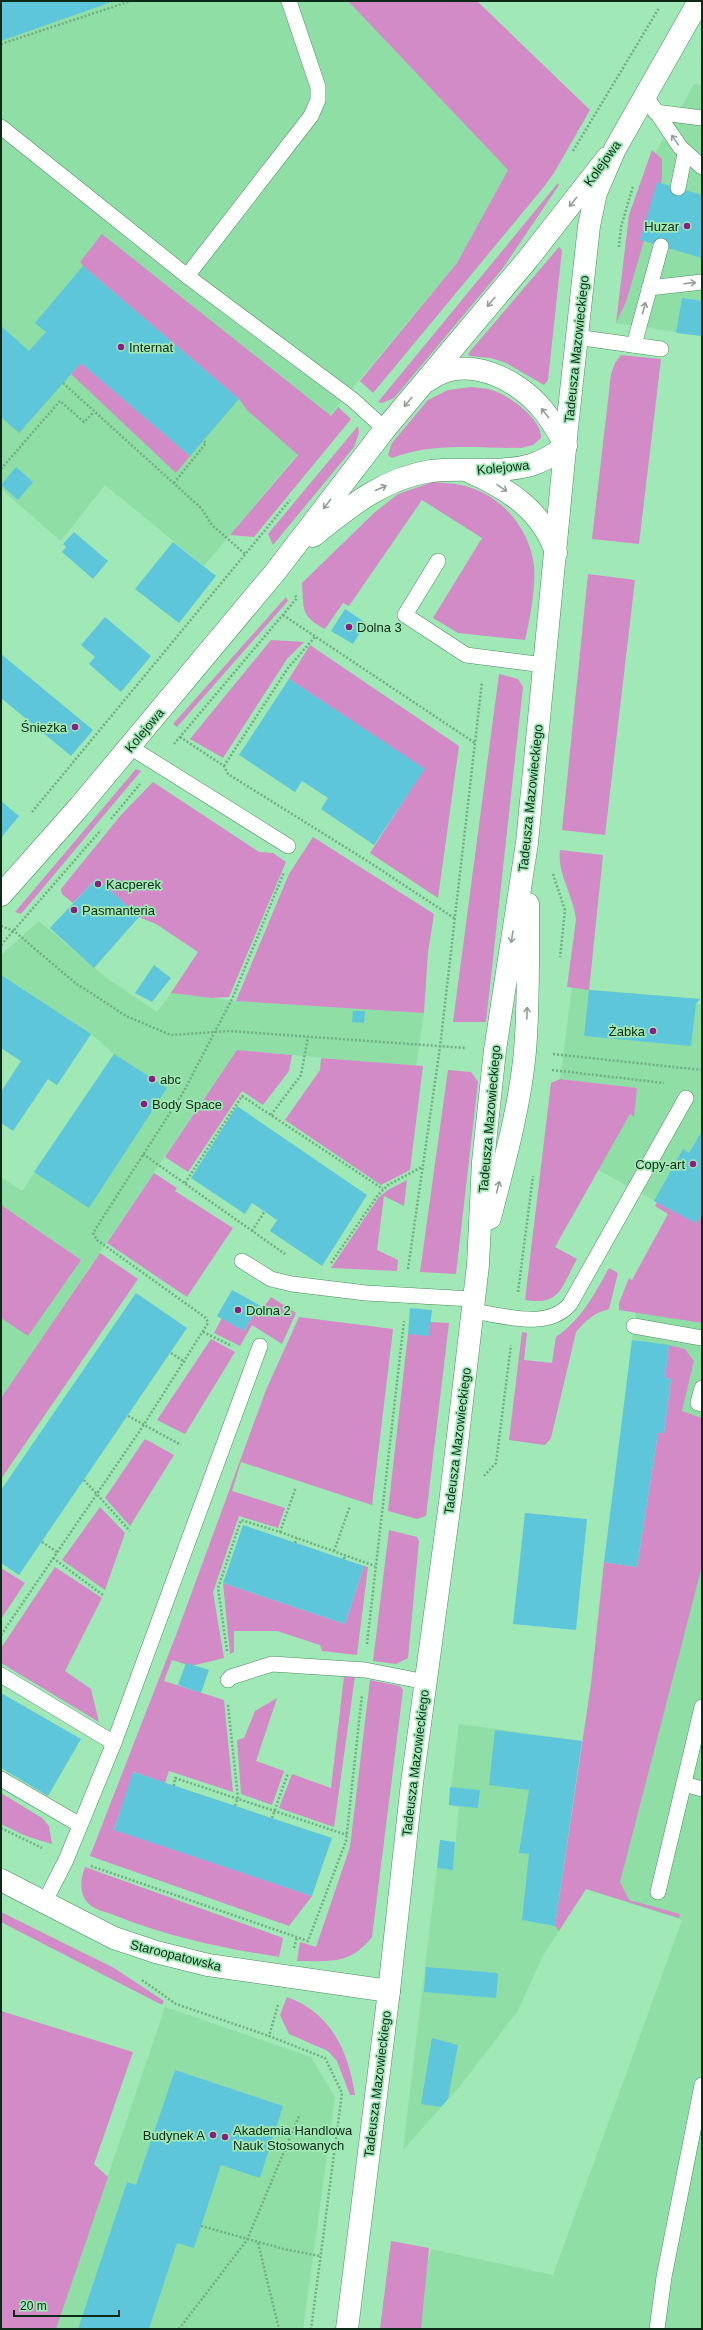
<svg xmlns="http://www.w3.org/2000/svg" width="703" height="2330" viewBox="0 0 703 2330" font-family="Helvetica,sans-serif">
<rect width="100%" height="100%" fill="#a0e8b5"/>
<g fill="#8fdea6">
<path d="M1,1H348L508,170L457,263L204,566L105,485L61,541L1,489Z"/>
<path d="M694,84L702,85V336L616,323L656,152Z"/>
<path d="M39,921L104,976L157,1012L171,993L236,1001L424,1013L416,1066L237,1050L1,1398V1177L22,1191L114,1054L91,1034L57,1085L1,1048V955Z"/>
<path d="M572,988L700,999L696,1004L702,1005V1215L696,1223L598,1170L630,1114L633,1116L637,1088L560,1079Z"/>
<path d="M636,1312L702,1323V1418L682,1411L694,1361L685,1349L632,1340Z"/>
<path d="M702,1441V2329H413L431,2249L553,2275L682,1920L586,1889Z"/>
<path d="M459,1724L582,1741L555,1926L559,1931L544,1954L517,2012L460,2086L403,2150L437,1868L453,1869L459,1807L449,1805Z"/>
<path d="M165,2007L311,2057L335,2097L303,2329H56Z"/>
</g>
<g fill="#d28bc6">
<path d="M348,1H477L590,110L554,173L543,188L373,393L360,381L457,263L508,170Z"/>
<path d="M652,150L662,159V179L626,302L616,323L629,215Z"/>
<path d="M558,183L559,185L503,268L394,398L382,403L378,402Z"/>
<path d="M102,234L331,416L338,407L351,419L254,537L230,535L298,455L248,411L239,399L83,266L80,262Z"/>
<path d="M559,247L562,250L548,380L544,385L506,363L491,358L470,356L468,354L472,349Z"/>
<path d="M621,355L661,359L639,544L592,539L611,374L615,363Z"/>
<path d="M81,363L190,456L176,473L71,374Z"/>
<path d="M471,387C478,388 485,388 492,390C510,396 542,419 541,438L533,445L521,448C479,448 432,442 392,458L388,455L392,443L428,400L448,390Z"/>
<path d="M358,426L359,433L354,447L273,545L268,534Z"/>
<path d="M433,482C442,483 452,483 461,485C499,493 529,526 534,565C536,585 530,620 525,640L458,633L433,618L482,538L422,500L349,606L343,603L325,629C300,616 304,609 302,583L374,513L398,494Z"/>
<path d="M588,574L635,580L605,835L562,830Z"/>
<path d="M286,597L288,601L177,727L173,724Z"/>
<path d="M271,640L304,642L287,659L223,758L190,739Z"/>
<path d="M310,645L459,746L438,898L370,853L424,769L289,679Z"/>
<path d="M499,674L518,679L523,687L486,1022H453Z"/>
<path d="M136,769L141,771L21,914L15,912Z"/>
<path d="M153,782L259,852L273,853L286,862L229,997L212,998L171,993L198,952L156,924L139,917L97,878L73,903L62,894L61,889L121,815Z"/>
<path d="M313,837L434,914L428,952L424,1013L236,1001L289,874Z"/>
<path d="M560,850L603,855L589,990L567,987L576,920C574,896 557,874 560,850Z"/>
<path d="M237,1050L292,1055L289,1071L263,1105L242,1091L188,1172L165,1157Z"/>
<path d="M321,1058L423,1066L410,1170L381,1185L285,1120L320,1070Z"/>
<path d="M448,1070L471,1072L478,1082L456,1274L420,1272Z"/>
<path d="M560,1079L637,1088L634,1117L630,1114L555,1247L577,1259C561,1287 561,1306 525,1300L551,1083Z"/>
<path d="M154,1173L177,1188L175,1191L233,1228L187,1297L107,1243Z"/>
<path d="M407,1180L404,1206L384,1196L377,1250L398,1260L397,1271L331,1268L379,1197L388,1190Z"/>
<path d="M657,1202L696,1223L702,1215V1323L619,1310V1303L629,1278L632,1280L668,1214L655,1206Z"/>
<path d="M1,1205L81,1260L28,1336L1,1318Z"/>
<path d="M100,1253L138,1279L1,1479V1398Z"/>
<path d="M609,1268L618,1273L609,1309C594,1313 586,1320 576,1332L551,1438L545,1445L509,1440L522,1332L527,1333L524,1360L552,1363L556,1337C582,1319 594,1295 609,1268Z"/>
<path d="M271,1297L296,1313L282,1344L252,1325L240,1346L214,1333L222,1318L244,1331L259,1305L263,1308Z"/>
<path d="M299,1317L393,1329L372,1505L241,1462L232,1491L285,1508L278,1528L239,1516L213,1592L224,1658L191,1666L172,1660L164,1681L224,1700L233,1792L169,1771L165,1783L134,1772L114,1829L312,1896L289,1926L90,1856L178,1630L266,1390Z"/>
<path d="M430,1322L449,1323L426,1516L417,1519L388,1511L408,1334Z"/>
<path d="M211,1339L235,1352L185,1434L157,1420Z"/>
<path d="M669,1345L685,1349L694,1361L682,1411L702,1418V1566L620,1882L629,1900L680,1914L679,1918L586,1889L559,1931L555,1926L591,1684L604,1562L637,1567L658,1433H664L671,1379L665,1378Z"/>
<path d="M145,1439L174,1455L130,1526L105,1498Z"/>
<path d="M100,1507L125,1533L105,1590L62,1560Z"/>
<path d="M389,1530L417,1537L419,1541L408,1658L396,1664L373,1661Z"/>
<path d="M364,1566L368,1567L357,1655L322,1651L320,1645L277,1631H234V1652L230,1654L223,1583L345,1624Z"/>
<path d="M55,1567L102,1598L65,1671L91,1689L99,1722L1,1663V1648Z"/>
<path d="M1,1568L25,1583L1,1619Z"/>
<path d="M355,1676L334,1827L279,1808L292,1774L331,1788L344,1677Z"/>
<path d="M370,1680L400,1686L403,1690L372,1937C350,1965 330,1961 297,1961L300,1942L316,1947L350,1847Z"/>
<path d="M277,1698L256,1761L284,1771L272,1805L241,1794L237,1740L244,1738L255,1711Z"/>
<path d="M1,1793L42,1818L49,1826L52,1844L26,1836L1,1824Z"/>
<path d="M85,1867L283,1938L279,1957C222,1948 168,1937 114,1915C107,1912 94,1910 89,1904C79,1894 80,1880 85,1867Z"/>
<path d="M1,1912L114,1968L164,2001L162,2005L1,1922Z"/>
<path d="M287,1997C331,2013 348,2050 355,2095H350L337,2061L328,2051L289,2034L280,2015Z"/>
<path d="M1,2011L133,2052L94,2164L108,2177L56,2329H1Z"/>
<path d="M391,2241L429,2248L421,2329H380Z"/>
</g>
<g fill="#5ec6db">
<path d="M1,1H114L1,41Z"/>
<path d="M657,182L702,195V258L640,240Z"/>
<path d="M83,266L239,399L190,456L81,363L19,433L1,417V326L29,351L46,332L35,323Z"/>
<path d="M682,298L702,301V336L676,333Z"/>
<path d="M16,467L33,482L18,500L1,485Z"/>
<path d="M74,532L108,561L93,579L62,552L66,547L63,544Z"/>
<path d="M173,542L216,576L179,623L135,589Z"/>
<path d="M345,609L366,623L353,644L331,631Z"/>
<path d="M105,617L151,656L121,692L89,664L95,657L81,645Z"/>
<path d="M1,654L93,730L71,756L1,698Z"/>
<path d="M289,679L425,769L374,845L321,809L328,798L302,781L295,792L239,755Z"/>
<path d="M1,801L19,816L1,838Z"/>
<path d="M97,878L139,917L94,968L50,928Z"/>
<path d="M154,965L171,978L152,1002L135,993Z"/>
<path d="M1,975L91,1034L57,1085L48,1079L13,1131L1,1123V1092L21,1061L1,1048Z"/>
<path d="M589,990L700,999L696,1004L691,1046L584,1036Z"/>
<path d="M353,1011H365L364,1023L352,1022Z"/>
<path d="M114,1054L167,1088L89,1208L34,1172Z"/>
<path d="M237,1106L367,1195L322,1266L270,1231L277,1220L252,1203L245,1214L191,1178Z"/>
<path d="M702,1131V1215L696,1223L654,1201L683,1149L689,1153Z"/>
<path d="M232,1290L259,1305L244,1331L217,1316Z"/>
<path d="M136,1293L187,1328L19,1575L1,1563V1490Z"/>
<path d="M410,1308L432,1310L429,1336L408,1334Z"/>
<path d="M632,1340L669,1345L665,1378L671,1379L664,1433H658L637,1567L604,1562Z"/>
<path d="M525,1513L587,1519L576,1630L513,1624Z"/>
<path d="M243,1525L364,1566L345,1624L223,1583Z"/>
<path d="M186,1663L209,1670L201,1693L178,1685Z"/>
<path d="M1,1693L81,1739L48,1796L1,1768Z"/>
<path d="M495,1730L582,1741L555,1926L522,1920L529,1854L519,1853L529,1790L489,1785Z"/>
<path d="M133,1772L332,1838L312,1896L114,1830Z"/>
<path d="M450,1787L480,1790L478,1808L449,1805Z"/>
<path d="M440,1840L455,1842L453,1870L437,1868Z"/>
<path d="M426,1967L498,1973L496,1998L424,1992Z"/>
<path d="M432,2038L458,2045L448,2099L441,2107L421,2104Z"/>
<path d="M175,2070L283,2106L260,2178L221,2165L194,2248L177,2243L149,2329H78L127,2182L136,2185Z"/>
</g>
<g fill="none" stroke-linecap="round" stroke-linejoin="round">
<defs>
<g id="lane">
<path d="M645,95L680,147L702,167"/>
<path d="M655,112L702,118"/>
<path d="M1,127L187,276L353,400L385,429"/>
<path d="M678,188L685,154"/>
<path d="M187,276L311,116L318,100V87L289,1"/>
<path d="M649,288L702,282"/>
<path d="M576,337L661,349"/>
<path d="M634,345L661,246"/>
<path d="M438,561L405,615L466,655L544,665"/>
<path d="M130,747L288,846"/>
<path d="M242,1261L271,1279L292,1284L366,1293L473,1299"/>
<path d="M472,1311C503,1315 547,1331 570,1304L686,1098"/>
<path d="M634,1326L702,1338"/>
<path d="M702,1388L698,1403L702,1404"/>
<path d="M1,1675L114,1743"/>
<path d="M228,1680L231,1677L272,1664L365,1670L426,1682"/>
<path d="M1,1779L80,1825"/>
<path d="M684,1784L702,1789"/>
<path d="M658,1892L702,1707"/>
<path d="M44,1903L66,1860L114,1743L260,1346"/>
<path d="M657,2329L664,2277L702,2085"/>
</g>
<g id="street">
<path d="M470,472C508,489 543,511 556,553"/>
<path d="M313,536C349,507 384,478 431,471C463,467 501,474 531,465C544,461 555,454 566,446C559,434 552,421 543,410C517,378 465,353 429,380"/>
<path d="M1,895L79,807L276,571L385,429L528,259L607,158"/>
<path d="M1,1880L114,1938L156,1952L208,1965L389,1991"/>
</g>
<g id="secondary">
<path d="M490,1218C504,1163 520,1107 525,1051C529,1002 528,953 528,904"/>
<path d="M347,2329L389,1991L412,1783L451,1495L478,1265L483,1162L495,1050L527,843L567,428L589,226L596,193L615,149L699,1"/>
</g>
</defs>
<use href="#lane" stroke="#488d5f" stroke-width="16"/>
<use href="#street" stroke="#488d5f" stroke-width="23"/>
<use href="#secondary" stroke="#488d5f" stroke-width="23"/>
<g stroke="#72ad84" stroke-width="2.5" stroke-dasharray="2 2" stroke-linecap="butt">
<path d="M1,44L131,1"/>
<path d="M573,151L659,8"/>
<path d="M619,247L621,227L633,186"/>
<path d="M63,383L201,508L212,525L245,554"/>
<path d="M1,469L60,401L84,422L94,412"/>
<path d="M174,483L206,443L203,441"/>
<path d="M283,615L475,743"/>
<path d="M180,737L224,766L228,774L369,862L454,918"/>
<path d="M174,744L297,598L294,594"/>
<path d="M224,766L288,668L315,637"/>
<path d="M32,812L290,500"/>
<path d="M111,819L140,784"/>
<path d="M553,874L565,910L560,957"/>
<path d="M1,926L14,931L74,982L126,1016L171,1035L229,1031L466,1048"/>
<path d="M1,945L101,830"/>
<path d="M553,1054L702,1070"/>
<path d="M552,1070L664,1083"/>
<path d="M271,1115L301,1075L308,1037"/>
<path d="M143,1154L285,1254"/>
<path d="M185,1183L242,1096L383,1189"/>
<path d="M252,1231L265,1211"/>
<path d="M331,1263L378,1195L388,1185L422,1167"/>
<path d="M408,1269L440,1047L482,682"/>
<path d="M518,1292L533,1176"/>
<path d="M203,1332L232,1346"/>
<path d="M171,1353L185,1362"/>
<path d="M128,1416L181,1445"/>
<path d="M484,1476L496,1463L511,1345"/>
<path d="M84,1480L130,1531"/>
<path d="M280,1532L375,1566"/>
<path d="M42,1542L57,1552"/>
<path d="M295,1543L297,1538"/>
<path d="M334,1551L350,1506"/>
<path d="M53,1558L103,1595"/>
<path d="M344,1559L345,1555"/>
<path d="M1,1635L143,1426L208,1323L206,1318L97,1240L93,1233L184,1091L197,1066L233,997L284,872"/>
<path d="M367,1644L404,1321"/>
<path d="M227,1651L218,1588L241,1520L280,1532L296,1487"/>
<path d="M228,1705L238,1798L235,1806"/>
<path d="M174,1786L175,1778L347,1835"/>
<path d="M272,1818L288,1773"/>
<path d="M1,1828L42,1848"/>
<path d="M91,1866L308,1941L346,1841L362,1695"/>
<path d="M294,1948L297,1937"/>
<path d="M142,1980L176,2004L269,2036"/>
<path d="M278,2005L269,2036L325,2058L342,2093L311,2329"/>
<path d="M201,2226L284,2249L320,2256"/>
<path d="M258,2243L279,2329"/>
<path d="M179,2329L247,2240L299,2116"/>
</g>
<use href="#lane" stroke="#fff" stroke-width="15"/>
<use href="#street" stroke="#fff" stroke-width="22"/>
<use href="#secondary" stroke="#fff" stroke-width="22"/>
</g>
<defs><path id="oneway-shaft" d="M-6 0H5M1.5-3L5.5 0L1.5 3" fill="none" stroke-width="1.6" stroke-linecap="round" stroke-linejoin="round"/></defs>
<g stroke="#929f97">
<use href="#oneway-shaft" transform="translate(675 140) rotate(-125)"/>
<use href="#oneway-shaft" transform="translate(573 202) rotate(128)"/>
<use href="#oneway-shaft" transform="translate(690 283) rotate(-7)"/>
<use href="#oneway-shaft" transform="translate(491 302) rotate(130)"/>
<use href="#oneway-shaft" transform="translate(644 308) rotate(-75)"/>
<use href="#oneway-shaft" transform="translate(408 402) rotate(130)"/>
<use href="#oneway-shaft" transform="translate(545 413) rotate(-128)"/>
<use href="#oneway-shaft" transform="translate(381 488) rotate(-24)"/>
<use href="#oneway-shaft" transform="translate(502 488) rotate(34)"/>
<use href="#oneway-shaft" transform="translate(327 504) rotate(128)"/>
<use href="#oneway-shaft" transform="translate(512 937) rotate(99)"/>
<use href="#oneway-shaft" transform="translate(527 1013) rotate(-88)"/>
<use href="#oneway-shaft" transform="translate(498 1187) rotate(-76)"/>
</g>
<g fill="#8c1d80" stroke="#a0e8b5" stroke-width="1.5">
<circle cx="687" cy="226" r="4"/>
<circle cx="121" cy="347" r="4"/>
<circle cx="349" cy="627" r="4"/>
<circle cx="75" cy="727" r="4"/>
<circle cx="98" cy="884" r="4"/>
<circle cx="74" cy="910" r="4"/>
<circle cx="653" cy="1031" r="4"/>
<circle cx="152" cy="1079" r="4"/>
<circle cx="144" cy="1104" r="4"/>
<circle cx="693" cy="1164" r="4"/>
<circle cx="238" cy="1310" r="4"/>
<circle cx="213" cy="2135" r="4"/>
<circle cx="225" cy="2137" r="4"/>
</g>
<g text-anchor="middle" stroke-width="3.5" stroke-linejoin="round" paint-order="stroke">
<g font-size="13" fill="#0c2a17" stroke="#a0e8b5">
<text transform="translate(602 163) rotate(-54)" y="5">Kolejowa</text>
<text transform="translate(576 349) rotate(-84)" y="5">Tadeusza Mazowieckiego</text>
<text transform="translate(503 467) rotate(-6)" y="5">Kolejowa</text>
<text transform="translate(144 730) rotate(-50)" y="5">Kolejowa</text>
<text transform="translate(530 798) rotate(-84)" y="5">Tadeusza Mazowieckiego</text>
<text transform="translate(489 1119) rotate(-85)" y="5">Tadeusza Mazowieckiego</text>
<text transform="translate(457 1441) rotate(-83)" y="5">Tadeusza Mazowieckiego</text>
<text transform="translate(415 1763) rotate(-83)" y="5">Tadeusza Mazowieckiego</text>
<text transform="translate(176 1955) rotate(14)" y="5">Staroopatowska</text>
<text transform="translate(377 2084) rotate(-83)" y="5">Tadeusza Mazowieckiego</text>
</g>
<g font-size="13" fill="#0c2a17" stroke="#a0e8b5" text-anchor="start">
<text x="679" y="231" text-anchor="end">Huzar</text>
<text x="129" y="352">Internat</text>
<text x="357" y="632">Dolna 3</text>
<text x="67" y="732" text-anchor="end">Śnieżka</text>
<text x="106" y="889">Kacperek</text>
<text x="82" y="915">Pasmanteria</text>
<text x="645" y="1036" text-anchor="end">Żabka</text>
<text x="160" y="1084">abc</text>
<text x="152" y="1109">Body Space</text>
<text x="685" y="1169" text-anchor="end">Copy-art</text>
<text x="246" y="1315">Dolna 2</text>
<text x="233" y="2135">Akademia Handlowa<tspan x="233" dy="15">Nauk Stosowanych</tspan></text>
<text x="205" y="2140" text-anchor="end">Budynek A</text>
</g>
</g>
<rect width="703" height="2330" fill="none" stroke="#0c2a17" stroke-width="4"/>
<path d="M14 2310v6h105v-6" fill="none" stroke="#0c2a17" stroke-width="2"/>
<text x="20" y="2310" font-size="12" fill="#0c2a17" stroke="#a0e8b5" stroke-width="3" paint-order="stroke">20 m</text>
</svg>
